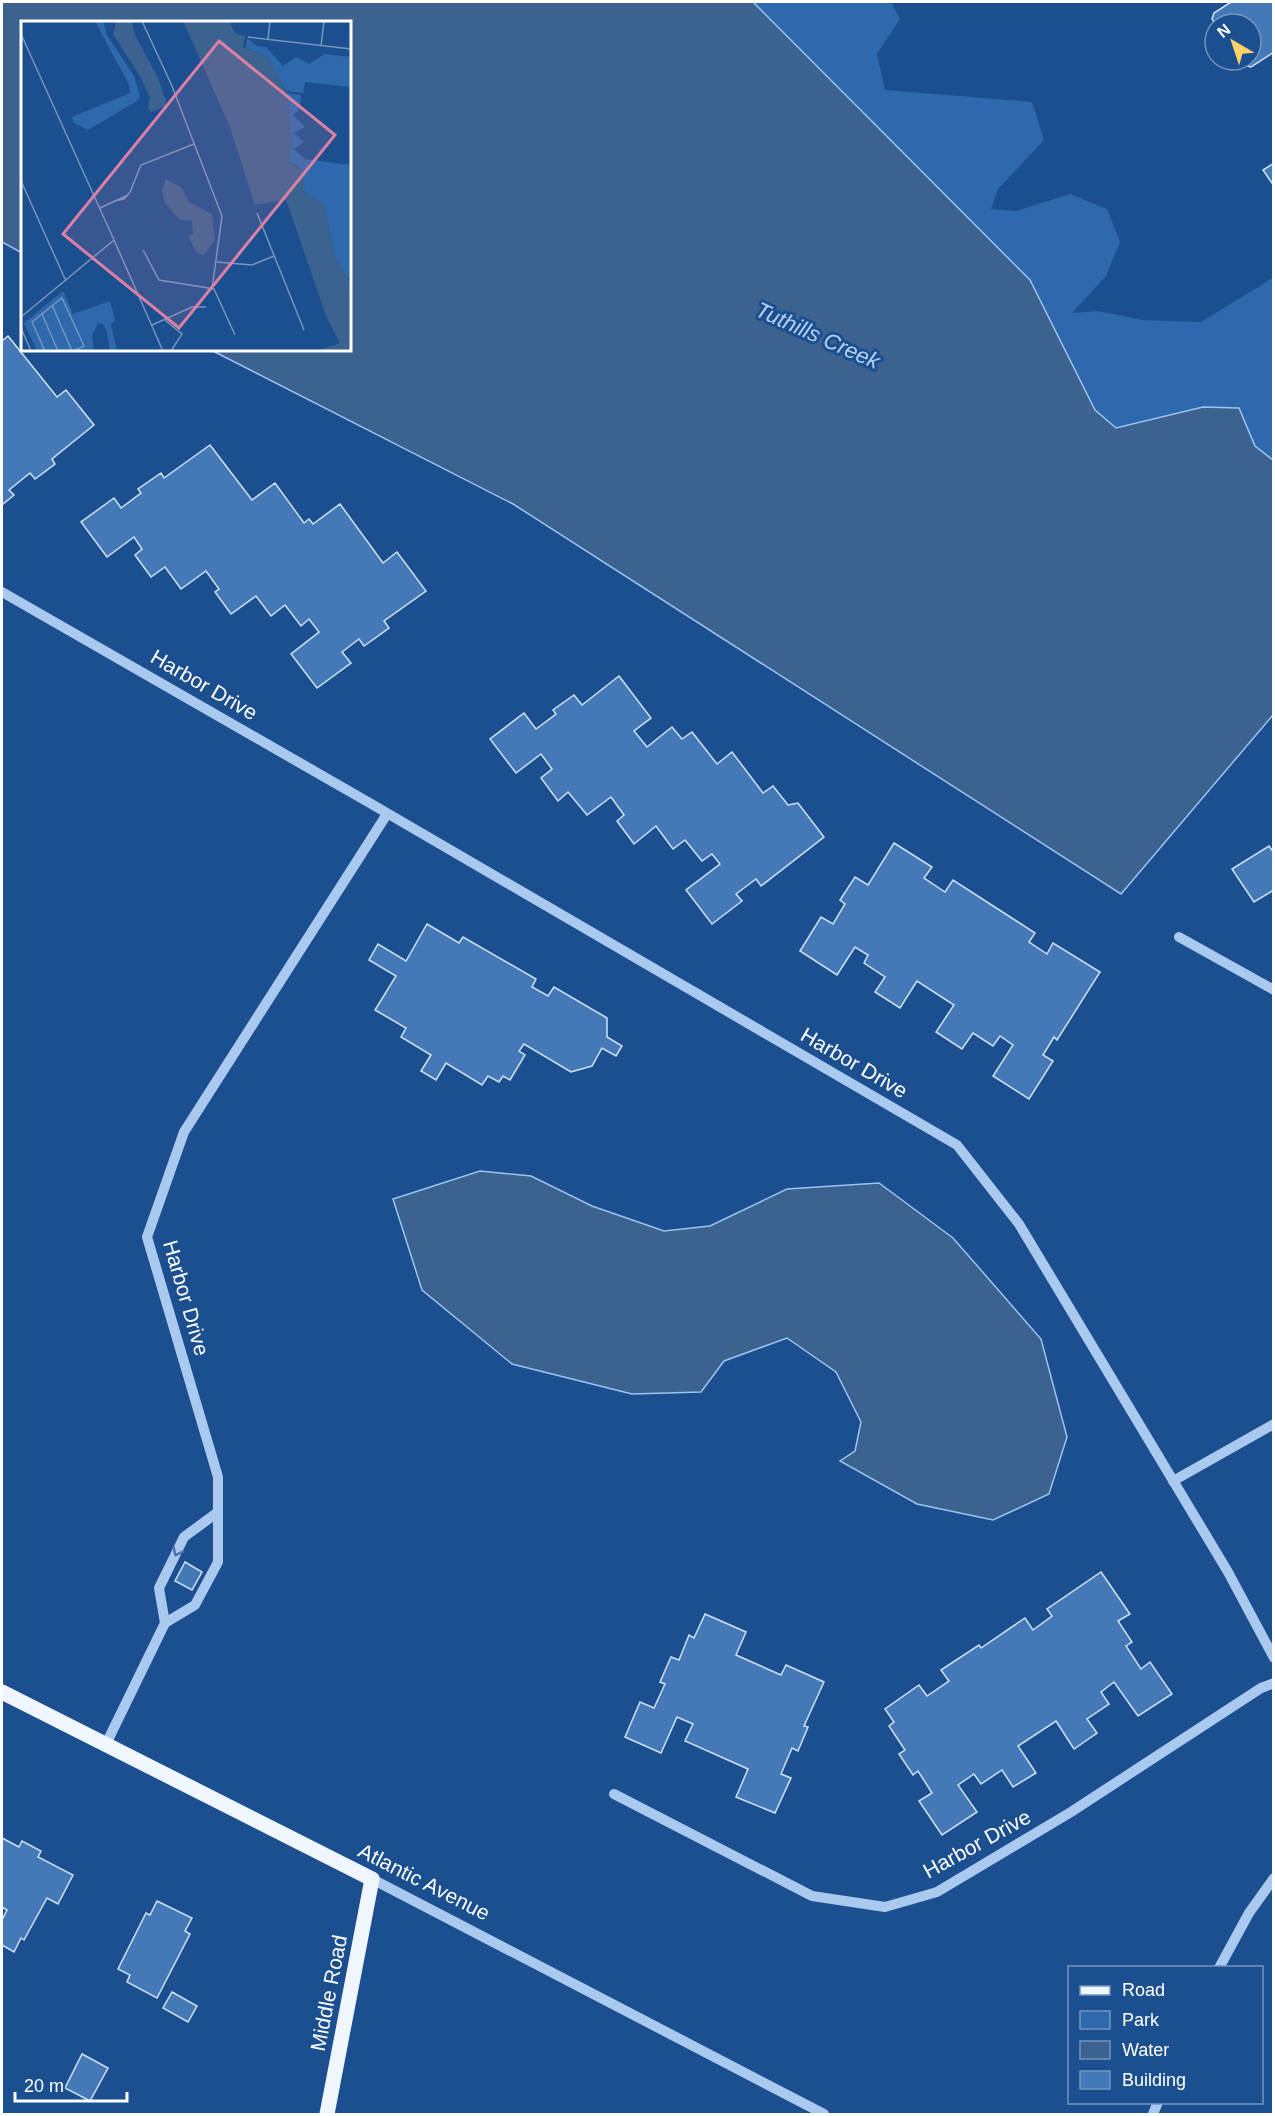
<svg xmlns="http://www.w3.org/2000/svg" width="1275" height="2116" viewBox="0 0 1275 2116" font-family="Helvetica,sans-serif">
<rect width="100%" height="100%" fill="#1b4f8f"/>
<path fill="#2e69ad" d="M753,2H891L900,19L877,54L885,90L1032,102L1044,140L998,189L991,209L1016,211L1070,194L1107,209L1120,242L1106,276L1072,313L1097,311L1143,320L1201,322L1273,278V460L1255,446L1239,408L1203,407L1116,428L1095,410L1030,280Z"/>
<g fill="#3c6290" stroke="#9cc4f0" stroke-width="1.5">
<path d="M2,2H753L1030,280L1095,410L1116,428L1203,407L1239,408L1255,446L1273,460V715L1121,894L513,504L211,350H350V22H22V253L2,242Z"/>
<path d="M480,1171L531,1176L592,1206L664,1231L710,1226L787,1189L879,1183L953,1238L1041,1339L1067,1437L1049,1494L993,1520L917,1504L840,1461L855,1451L861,1422L836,1372L787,1338L724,1361L701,1392L632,1394L512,1364L422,1290L393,1199Z"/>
</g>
<g fill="#4478b7" stroke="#cfe3fa" stroke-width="1.5">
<path d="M1231,2H1274V52L1251,67L1243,65L1240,60H1251V24H1215L1212,19L1214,13Z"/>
<path d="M1274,163V186L1263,170Z"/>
<path d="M8,336L57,397L66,390L94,425L52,459L55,464L35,479L30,473L9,490L14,495L2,505V341Z"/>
<path d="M210,445L252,500L275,483L304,523L309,519L313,524L340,504L383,563L397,552L426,591L384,621L389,628L364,646L359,639L342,652L351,663L317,688L291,654L319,632L309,619L301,626L285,605L271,616L256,596L231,614L215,592L219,589L206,571L181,589L165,567L151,577L135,555L142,549L134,537L107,557L81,522L114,498L121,508L141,493L138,489L161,473L164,478Z"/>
<path d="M619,676L651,718L634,731L647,747L672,727L682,739L692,732L717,764L732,752L763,793L773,786L788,805L798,803L824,837L761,886L756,879L736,894L742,901L712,924L686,890L720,864L712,854L702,861L685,840L673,849L656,826L634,844L617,821L624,815L611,797L587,815L568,792L558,801L541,778L552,769L541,754L516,773L490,739L524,713L536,729L556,714L553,710L574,695L582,705Z"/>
<path d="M894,843L932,867L924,878L945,892L953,880L1035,933L1029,942L1047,954L1053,943L1100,972L1057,1040L1054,1037L1043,1055L1053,1061L1029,1099L993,1076L1013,1045L1000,1036L993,1046L973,1033L962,1049L936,1032L954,1005L917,981L900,1008L875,992L885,977L864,963L868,955L855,947L837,975L800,951L821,917L833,924L845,904L840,900L855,877L868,885Z"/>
<path d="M1269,846L1274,853V890L1254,902L1232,869Z"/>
<path d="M427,924L459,943L463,937L536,979L532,987L548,996L554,987L607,1018V1037L622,1046L616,1056L602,1048L592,1066L571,1072L524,1044L519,1051L525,1055L510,1080L503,1076L499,1082L488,1076L482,1085L446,1063L436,1080L421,1071L431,1055L401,1037L406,1028L375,1010L396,976L369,960L378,944L406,961Z"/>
<path d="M185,1562L202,1572L192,1590L175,1581Z"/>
<path d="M1101,1572L1130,1614L1118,1621L1132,1642L1126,1646L1141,1669L1150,1662L1172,1694L1138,1716L1114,1682L1101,1692L1109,1704L1087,1719L1097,1733L1074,1749L1056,1721L1018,1746L1036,1773L1013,1787L1002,1770L981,1784L974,1774L958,1785L977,1812L942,1835L919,1801L932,1793L918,1771L913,1775L899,1754L905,1750L889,1726L894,1722L885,1709L919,1685L927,1696L949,1681L941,1670L979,1645L981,1648L1025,1618L1033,1630L1052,1616L1047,1609Z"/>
<path d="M705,1614L746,1632L736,1655L781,1675L786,1665L824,1682L804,1726L808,1727L798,1751L792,1748L781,1774L791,1778L775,1813L736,1797L748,1769L685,1741L693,1724L677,1717L661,1753L625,1737L640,1702L654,1708L665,1684L660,1682L671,1657L679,1660L689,1635L694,1638Z"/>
<path d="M2,1838L19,1847L22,1841L41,1851L38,1857L73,1875L58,1904L47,1898L24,1940L21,1938L14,1952L2,1945V1920L7,1910L2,1907Z"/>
<path d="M157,1901L192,1918L185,1931L190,1934L157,1998L127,1982L130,1975L118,1969L146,1913L150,1915Z"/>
<path d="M172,1992L197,2006L188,2022L163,2008Z"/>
<path d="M82,2054L108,2068L90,2101L65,2088Z"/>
</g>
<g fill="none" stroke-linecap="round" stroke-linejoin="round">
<g stroke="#a9c9ee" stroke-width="10">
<path d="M2,592L368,802L957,1145L1019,1224L1228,1572L1274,1658"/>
<path d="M1179,937L1274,990"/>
<path d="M1173,1481L1274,1424"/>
<path d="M165,1623L195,1605L218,1562V1477L147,1237L184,1132L387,814"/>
<path d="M106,1744L165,1623L159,1588L184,1537L218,1512"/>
<path d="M614,1794L812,1896L885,1907L937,1892L1071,1812L1261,1688L1274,1683"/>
<path d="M372,1879L824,2114"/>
<path d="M1219,1968L1249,1913L1274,1878"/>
<path d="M1153,2114L1158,2102"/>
</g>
<path stroke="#f0f6ff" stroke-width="15" d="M2,1692L372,1879L327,2114"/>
</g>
<defs><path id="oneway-chevron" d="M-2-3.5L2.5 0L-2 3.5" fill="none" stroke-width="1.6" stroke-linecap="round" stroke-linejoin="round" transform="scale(1.5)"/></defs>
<use stroke="#4674ac" href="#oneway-chevron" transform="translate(177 1552) rotate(116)"/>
<g text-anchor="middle" stroke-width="6" stroke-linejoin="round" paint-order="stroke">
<g font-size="21" fill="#fff" stroke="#1b4f8f">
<text transform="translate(204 685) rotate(30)" y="7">Harbor Drive</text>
<text transform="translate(854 1063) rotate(30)" y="7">Harbor Drive</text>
<text transform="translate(186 1298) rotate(74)" y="7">Harbor Drive</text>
<text transform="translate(977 1844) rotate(-29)" y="7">Harbor Drive</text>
<text transform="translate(424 1882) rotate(27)" y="7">Atlantic Avenue</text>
<text transform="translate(329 1993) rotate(-79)" y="7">Middle Road</text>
</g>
<g font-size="22" font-style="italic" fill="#b5d3f5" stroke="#1b4f8f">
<text transform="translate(818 335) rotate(24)" y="8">Tuthills Creek</text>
</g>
</g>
<g transform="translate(21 21)">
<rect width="330" height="330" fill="#1b4f8f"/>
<path d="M74,0H82L86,14L113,55L119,75L116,80L67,109L53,102L51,96L109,72L108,64ZM226,17L236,25L245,26L262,45L275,36L288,43L303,33L330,36V66L284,61L282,72L265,70L246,36L225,27ZM266,72L280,74L279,88L272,94L284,106L273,112L283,121L273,128L284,138L330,144V256L324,259L312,232L304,185L284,171L278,146L268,141L271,122ZM42,270L52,293L89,280L94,299L90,304L96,330H89L86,311L82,303L77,302L71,315L73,330H16L3,302Z" fill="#2e69ad"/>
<path d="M95,0H111L114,14L137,57L145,80L143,86L130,91L127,87L129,77L120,57L92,13ZM162,0H208L214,12L224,15L222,26L246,36L266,72L271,122L268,141L281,149L284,171L304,184L312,232L330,263V330H296L319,322L306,297L265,179L234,184L208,104ZM145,158L160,166L168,181L191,193L194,219L183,234L176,232L167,215L172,213L171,200L159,199L144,182L141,169Z" fill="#3c6290"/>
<path fill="none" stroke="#7695bc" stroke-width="1.5" d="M121,0L151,65L201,195L191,268M0,13L93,219L0,296M227,16L330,28M247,18L249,0M300,25L303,0M0,160L45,260M93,180L103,178L109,171L120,144L173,123M79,187L107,174M236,192L283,309M93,219L142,330M122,229L138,259L193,268L214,314M196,241L231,244L253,235M31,284L51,330M21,293L37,330M144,299L161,313L150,330M131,304L171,286H185M0,307L10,330M24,330L11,301L41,277L63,325L52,330"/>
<path fill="#dd80a5" fill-opacity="0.15" stroke="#dd80a5" stroke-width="3" d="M198,20L314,114L158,307L42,213Z"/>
<rect width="330" height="330" fill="none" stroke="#fff" stroke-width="3"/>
</g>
<rect width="1275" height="2116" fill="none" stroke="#ffffff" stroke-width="6"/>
<rect x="1068" y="1966" width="195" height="138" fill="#1b4f8f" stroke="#7695bc" stroke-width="1.5"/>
<rect x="1080" y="1986" width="30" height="9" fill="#f0f6ff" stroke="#7695bc" stroke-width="1.5"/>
<text x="1122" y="1996" font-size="18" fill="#ffffff">Road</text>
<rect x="1080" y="2011" width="30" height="18" fill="#2e69ad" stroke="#7695bc" stroke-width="1.5"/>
<text x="1122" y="2026" font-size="18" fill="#ffffff">Park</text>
<rect x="1080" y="2041" width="30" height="18" fill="#3c6290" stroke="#7695bc" stroke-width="1.5"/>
<text x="1122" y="2056" font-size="18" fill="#ffffff">Water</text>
<rect x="1080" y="2071" width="30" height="18" fill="#4478b7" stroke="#7695bc" stroke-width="1.5"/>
<text x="1122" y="2086" font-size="18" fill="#ffffff">Building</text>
<g transform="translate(1233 42) rotate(321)"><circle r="28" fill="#1b4f8f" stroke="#7695bc" stroke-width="1.5"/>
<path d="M0-4.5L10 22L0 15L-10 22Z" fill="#ffd166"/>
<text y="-9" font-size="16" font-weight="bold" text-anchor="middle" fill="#ffffff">N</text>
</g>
<path d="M15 2092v9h112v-9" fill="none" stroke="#ffffff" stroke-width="3"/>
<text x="24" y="2092" font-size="18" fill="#ffffff" stroke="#1b4f8f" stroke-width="4.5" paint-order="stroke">20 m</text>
</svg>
